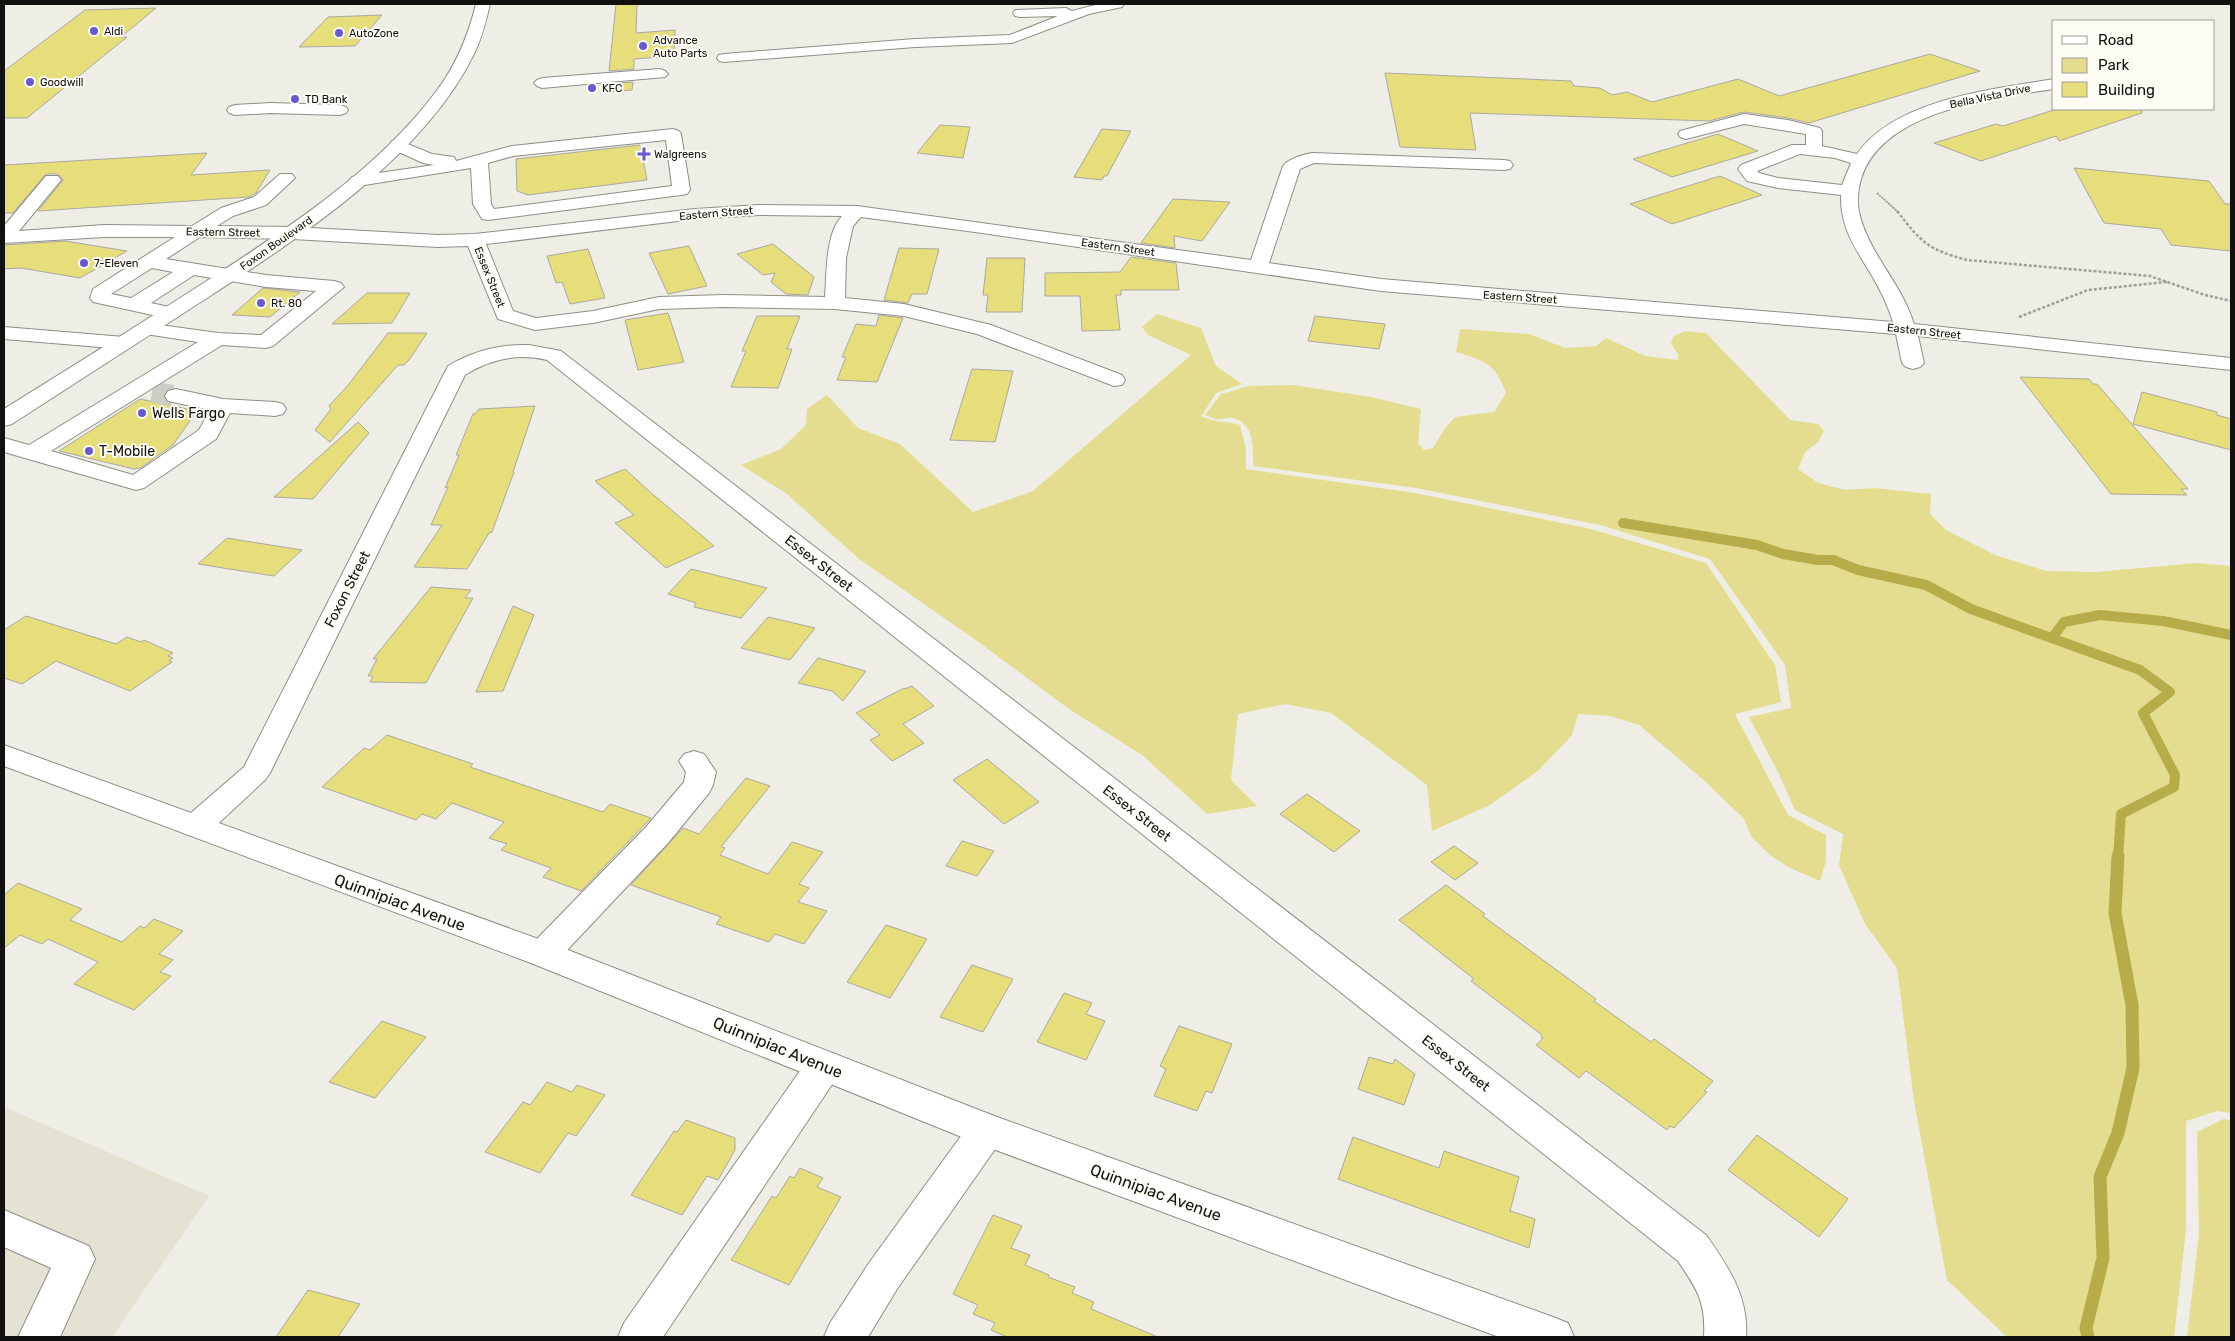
<svg xmlns="http://www.w3.org/2000/svg" width="2235" height="1341" viewBox="0 0 2235 1341" font-family="Rubik,sans-serif">
<rect width="100%" height="100%" fill="#eeeee6"/>
<path fill="#e3e2d3" d="M4,1107L209,1196L112,1337H4Z"/>
<g fill="#e4dd90">
<path d="M1157,314L1201,328L1216,366L1242,384L1216,393L1201,417C1214,422 1227,421 1240,425L1246,449V469L1415,493L1591,529L1706,563L1775,665L1781,702L1735,714L1788,815L1826,835V861L1820,881L1788,867L1770,855L1751,836L1744,819L1706,782L1639,725L1610,716L1578,714L1572,735L1539,770L1490,805L1432,831L1427,785L1331,713L1285,704L1238,714L1231,780L1257,806L1207,814L1142,755L1069,709L973,638L859,559L787,494L741,465L781,449L806,425L807,409L827,395L858,428L900,444L973,512L1033,491L1191,355L1148,335L1142,327Z"/>
<path d="M1460,329L1529,334L1565,348L1596,346L1606,338L1645,356L1678,360V354L1671,344L1673,337L1685,331L1706,333L1790,420L1818,424L1824,431L1818,442L1805,452L1798,469L1818,483L1845,490L1874,488L1931,494L1930,514L1946,530L1995,555L2046,571L2096,572L2196,563L2231,566V1113L2217,1111L2186,1121V1229L2174,1337H2007L1947,1280L1914,1101L1897,968L1865,924L1839,865L1843,834L1795,810L1778,772L1749,717L1791,708L1785,665L1710,559L1600,525L1416,488L1253,466C1253,448 1255,424 1233,418C1228,417 1222,420 1217,419C1213,419 1209,416 1205,415L1221,394L1249,386L1293,385L1371,397L1421,409L1418,443L1424,450L1433,448L1445,428L1455,417L1494,412L1506,393C1495,363 1485,361 1456,352Z"/>
<path d="M2223,1119L2231,1120V1337H2187L2199,1234L2197,1132Z"/>
</g>
<g fill="none" stroke-linecap="round" stroke-linejoin="round">
<g stroke="#b6ac4a" stroke-width="10">
<path d="M1623,523L1757,545L1783,554L1818,560H1833L1858,570L1926,585L1971,609L2140,670L2170,692L2143,713L2175,775L2174,787L2121,814L2118,858"/>
<path d="M2052,638L2064,622L2100,615L2163,621L2231,635"/>
</g>
<path stroke="#b6ac4a" stroke-width="13" d="M2088,1337L2086,1328L2103,1258L2100,1177L2118,1133L2133,1068L2132,1005L2115,913L2118,856"/>
</g>
<g fill="#e6dd7b" stroke="#aaa9a2">
<path d="M616,4H637L636,33L675,30L674,56L634,59V69L609,71Z"/>
<path d="M156,8L121,37H127L27,118H4V71L85,10Z"/>
<path d="M382,15L355,46L299,47L328,17Z"/>
<path d="M1930,54L1980,71L1809,123L1788,118L1744,112L1709,121L1470,113L1476,150L1400,147L1385,73L1571,81L1574,86L1600,88L1612,95L1627,92L1652,102L1738,79L1779,96Z"/>
<path d="M633,82L632,90L607,92V84Z"/>
<path d="M2057,109H2141L2142,113L2059,141L2056,136L1981,161L1934,143L1996,124L2003,126Z"/>
<path d="M940,125L970,127L963,158L917,153Z"/>
<path d="M1102,129L1131,131L1107,176H1104L1102,180L1074,177Z"/>
<path d="M1718,134L1758,151L1672,177L1633,159Z"/>
<path d="M640,145L647,180L528,195L517,191L516,159Z"/>
<path d="M207,153L191,175L270,170L256,193L249,197L38,211L63,180L58,174H46L13,213H4V165Z"/>
<path d="M2074,168L2209,181L2225,204H2231V251L2171,245L2161,229L2104,223Z"/>
<path d="M1720,176L1762,195L1672,224L1630,204Z"/>
<path d="M1173,199L1230,202L1202,241L1174,236L1175,248L1141,243Z"/>
<path d="M65,241L127,251L80,278L21,268L4,269V245Z"/>
<path d="M773,244L814,277L808,295L786,294L771,282L775,273L763,275L737,254Z"/>
<path d="M689,246L707,286L668,294L649,253Z"/>
<path d="M899,248L939,249L927,294H912L908,303L884,300Z"/>
<path d="M588,249L605,298L570,304L562,282L556,283L547,256Z"/>
<path d="M1131,257L1176,263L1179,290H1121V295H1116L1120,330L1082,331L1080,296H1045V273L1120,272Z"/>
<path d="M987,258H1025L1022,312H986L988,295H983Z"/>
<path d="M263,288L300,292L270,317L232,315Z"/>
<path d="M367,293H410L392,323L332,324Z"/>
<path d="M668,313L684,362L638,370L625,320Z"/>
<path d="M879,315L903,318L877,382L837,380L846,357H842L856,324L876,326Z"/>
<path d="M757,316H800L787,349H792L778,388L731,387L746,351H742Z"/>
<path d="M1315,316L1385,324L1379,349L1308,341Z"/>
<path d="M388,333H427L409,360L404,365H398L330,442L315,430L331,409L329,406L349,384Z"/>
<path d="M972,369L1013,371L995,442L950,440Z"/>
<path d="M2020,377L2089,379L2093,384H2097L2188,489H2181L2187,495L2111,494Z"/>
<path d="M2142,392L2217,412V415L2231,419V450L2133,424Z"/>
<path d="M140,399L197,411L173,445L140,468L134,469L59,451Z"/>
<path d="M535,406L513,472H514L492,532L489,533L467,569L414,567L442,525H431L448,487L445,488L459,455H456L473,414L476,413L479,409Z"/>
<path d="M358,422L369,433L313,499L274,497Z"/>
<path d="M625,469L649,491L714,546L666,568L615,523L634,515L595,481Z"/>
<path d="M227,538L245,541L302,550L274,576L198,564Z"/>
<path d="M691,569L767,588L741,618L694,607L696,603L668,594Z"/>
<path d="M431,587L471,590L465,598H473L426,683L370,682L373,676H368L377,659H373Z"/>
<path d="M513,606L534,615L503,691L476,692Z"/>
<path d="M26,616L116,644L127,637L141,642L144,640L173,653L168,656L173,658L169,661L172,662L130,691L56,661L22,684L4,678V630Z"/>
<path d="M768,617L815,628L790,660L741,648Z"/>
<path d="M818,658L866,671L843,701L832,691L798,683Z"/>
<path d="M912,686L934,706L903,724L924,743L892,761L870,740L880,735L856,713L904,688L905,689Z"/>
<path d="M387,735L473,764L470,767L603,812L610,804L651,818L581,891L543,877L551,868L501,850L507,844L489,838L504,822L452,803L436,819L422,814L416,820L322,787L364,748L370,750Z"/>
<path d="M987,759L1039,802L1004,824L953,780Z"/>
<path d="M746,778L770,786L721,847L725,848L720,855L768,874L792,842L823,852L799,884L809,888L798,902L827,911L804,944L775,934L769,942L716,924L721,917L631,885L683,828L699,834Z"/>
<path d="M1307,794L1360,831L1334,852L1280,814Z"/>
<path d="M962,841L994,851L977,876L946,866Z"/>
<path d="M1454,846L1478,863L1455,880L1431,862Z"/>
<path d="M18,883L82,909L70,920L122,942L140,926L144,928L154,919L183,931L159,954L173,960L160,972L171,976L134,1010L74,984L98,962L48,939L42,944L20,935L4,948V895Z"/>
<path d="M1446,885L1485,914L1483,916L1596,999L1594,1001L1651,1042L1654,1039L1713,1081L1704,1091L1707,1092L1674,1128L1670,1126L1667,1130L1589,1073L1586,1071L1579,1078L1536,1045L1543,1038L1541,1037L1542,1035L1471,981L1474,979L1399,920Z"/>
<path d="M886,925L927,939L890,998L847,982Z"/>
<path d="M972,965L1013,979L983,1032L940,1017Z"/>
<path d="M1064,993L1092,1003L1086,1014L1105,1021L1086,1060L1037,1042Z"/>
<path d="M382,1021L426,1037L375,1098L329,1082Z"/>
<path d="M1179,1026L1232,1044L1212,1093L1206,1091L1197,1111L1154,1096L1166,1069L1160,1066Z"/>
<path d="M1369,1057L1393,1064L1395,1059L1415,1074L1404,1105L1358,1089Z"/>
<path d="M547,1082L572,1092L577,1085L605,1095L576,1136L568,1133L540,1173L485,1152L523,1102L530,1105Z"/>
<path d="M686,1120L735,1138V1150L718,1180L707,1176L682,1215L631,1195L674,1131L677,1132Z"/>
<path d="M1757,1135L1848,1199L1819,1237L1728,1170Z"/>
<path d="M1353,1137L1439,1168L1444,1151L1519,1177L1510,1211L1535,1219L1529,1248L1338,1179Z"/>
<path d="M800,1168L823,1178L817,1187L841,1197L789,1285L731,1260L772,1196L776,1198L790,1176L794,1178Z"/>
<path d="M993,1215L1022,1226L1011,1248L1030,1255L1025,1265L1049,1275L1048,1277L1075,1287L1072,1293L1094,1302L1091,1309L1158,1337H1007L991,1330L995,1323L973,1314L978,1305L953,1294Z"/>
<path d="M308,1290L360,1304L338,1337H276Z"/>
</g>
<g fill="none" stroke-linecap="round" stroke-linejoin="round">
<path stroke="#cdcdc6" stroke-width="21" stroke-dasharray="21 11" stroke-linecap="butt" d="M152,392L176,396"/>
<defs>
<g id="minor">
<path d="M1099,4H1124L1122,7L1089,14L1012,43L915,47L724,62L719,61L717,58L719,55L724,54L915,39L1010,35L1058,16L1020,17L1015,16L1013,13L1015,10L1066,8L1072,11Z"/>
<path d="M660,69L665,71L668,74L665,77L542,88L537,86L534,83L537,80L542,78Z"/>
<path d="M2054,79V89C1994,98 1882,110 1861,179C1858,189 1857,202 1859,212C1868,253 1901,282 1914,324L2231,358V370L1918,336L1924,363L1920,367L1913,369L1906,367L1902,363L1896,334L1381,291L975,232L861,217L853,226L846,258L845,298L904,304L991,325L1122,375L1125,380L1122,385L1114,386L977,334L904,316L835,309L724,307L659,309L593,323L535,330L498,319L468,246L438,247L292,239L200,237L166,259L266,275L334,281L341,283L344,287L273,346L266,348L222,345L51,451L133,475L199,430L210,410L168,401L165,396L168,391L176,389L223,399L275,402L283,404L286,409L283,414L275,416L230,413L216,439L144,488L136,490L4,452V438L29,445L198,342L139,333L136,329L139,325L146,323L218,333L261,335L316,291L266,287L194,275L151,303L178,309L181,313L178,317L171,319L93,302L90,298L93,289L175,237H104L4,243V226L46,176H58L61,180L19,231L104,225L192,226L221,208L254,197L280,174H292L295,178L266,205L233,216L217,226L292,227L438,235L475,234L695,209L759,205L857,206L1251,260L1283,166C1289,158 1303,155 1312,153L1504,160L1510,161L1513,165L1510,169L1504,170L1314,163L1300,169L1269,263L1381,279L1893,322C1888,306 1881,291 1872,276C1856,249 1840,228 1841,195L1778,188L1747,181L1738,169L1741,165L1792,145H1806V134L1744,124L1686,139L1680,137L1678,134L1680,131L1744,114L1788,120L1820,128L1822,131V146L1857,154C1895,99 1993,89 2054,79ZM1800,154L1835,158L1851,163L1842,185L1778,178L1759,173L1757,171ZM759,215L842,216C825,234 827,273 825,297L724,295L659,297L593,311L536,318L513,311L486,244L695,219ZM152,268L173,272L131,298L111,294Z"/>
<path d="M270,103L340,105L346,107L348,110L346,113L340,115L270,113L235,115L229,113L227,110L229,107L235,105Z"/>
<path d="M673,129L679,131L681,134L690,190L687,194L681,195L488,220L482,219L473,204L471,168L358,186L352,185L349,181L352,177L358,176L434,165L423,163L392,149L390,145L392,141L398,140L432,154L454,157L456,161L512,146ZM666,140L672,186L494,209L491,204L488,163L513,156Z"/>
<path d="M4,327L124,337L131,339L134,343L131,347L124,349L4,339Z"/>
<path d="M529,345L561,351L1706,1235C1728,1266 1749,1297 1746,1337H1704C1706,1302 1697,1289 1678,1261L547,360C518,353 490,359 465,375L270,773L265,780L207,834L196,837L185,834L181,826L185,818L244,767L448,366C473,351 500,344 529,345Z"/>
<path d="M694,751L704,754L716,772L713,785L709,793L668,843L555,963L543,967L531,963L526,954L531,945L646,827L684,782L686,772L679,761L684,754Z"/>
<path d="M824,1051L837,1055L842,1066L837,1077L663,1337H618L624,1323L811,1055Z"/>
<path d="M987,1114L1000,1118L1005,1130L1000,1142L897,1289L868,1337H824L830,1323L869,1263L974,1118Z"/>
<path d="M4,1210L89,1246L95,1259L60,1337H18L51,1268L4,1247Z"/>
</g>
<g id="major">
<path d="M476,4H490C486,21 482,38 474,54C422,161 290,244 193,307C133,346 72,385 12,424L4,426V409C71,367 139,325 205,282C287,229 376,171 435,93C456,66 468,36 476,4Z"/>
<path d="M4,745L555,945L997,1117L1553,1317L1568,1323L1574,1337H1499L974,1142L531,963L4,766Z"/>
</g>
</defs>
<use href="#minor" stroke="#8e8e87" stroke-width="2"/>
<use href="#major" stroke="#8e8e87" stroke-width="2"/>
<path stroke="#9f9e98" stroke-width="2" stroke-dasharray="2 1" stroke-linecap="butt" d="M1877,193L1898,212"/>
<g stroke="#9f9e98" stroke-width="2.5" stroke-dasharray="3 2" stroke-linecap="butt">
<path d="M1897,211C1922,243 1927,249 1967,260L2150,276L2205,295L2231,301"/>
<path d="M2019,317L2088,290L2167,282"/>
</g>
<use href="#minor" fill="#fff" fill-rule="evenodd"/>
<use href="#major" fill="#fff" fill-rule="evenodd"/>
</g>
<g fill="#6659d2" stroke="#fcfbf4" stroke-width="2">
<circle cx="94" cy="31" r="5"/>
<circle cx="339" cy="33" r="5"/>
<circle cx="643" cy="46" r="5"/>
<circle cx="30" cy="82" r="5"/>
<circle cx="592" cy="88" r="5"/>
<circle cx="295" cy="99" r="5"/>
<path d="M641.5 146.5h5v5h5v5h-5v5h-5v-5h-5v-5h5z"/>
<circle cx="84" cy="263" r="5"/>
<circle cx="261" cy="303" r="5"/>
<circle cx="142" cy="413" r="5"/>
<circle cx="89" cy="451" r="5"/>
</g>
<g text-anchor="middle" stroke-width="4" stroke-linejoin="round" paint-order="stroke">
<g font-size="11" fill="#12110f" stroke="#fcfbf4" text-anchor="start">
<text x="104" y="35">Aldi</text>
<text x="349" y="37">AutoZone</text>
<text x="653" y="44">Advance<tspan x="653" dy="13">Auto Parts</tspan></text>
<text x="40" y="86">Goodwill</text>
<text x="602" y="92">KFC</text>
<text x="305" y="103">TD Bank</text>
<text x="654" y="158">Walgreens</text>
<text x="94" y="267">7-Eleven</text>
<text x="271" y="307">Rt. 80</text>
</g>
<g font-size="11" fill="#12110f" stroke="#fcfbf4">
<text transform="translate(1990 96) rotate(-12)" y="4">Bella Vista Drive</text>
<text transform="translate(716 213) rotate(-5)" y="4">Eastern Street</text>
<text transform="translate(223 232) rotate(1)" y="4">Eastern Street</text>
<text transform="translate(276 243) rotate(-35)" y="4">Foxon Boulevard</text>
<text transform="translate(1118 247) rotate(8)" y="4">Eastern Street</text>
<text transform="translate(490 277) rotate(68)" y="4">Essex Street</text>
<text transform="translate(1520 297) rotate(4)" y="4">Eastern Street</text>
<text transform="translate(1924 331) rotate(6)" y="4">Eastern Street</text>
</g>
<g font-size="14" fill="#12110f" stroke="#fcfbf4" text-anchor="start">
<text x="152" y="418">Wells Fargo</text>
<text x="99" y="456">T-Mobile</text>
</g>
<g font-size="14" fill="#12110f" stroke="#fcfbf4">
<text transform="translate(819 563) rotate(38)" y="5">Essex Street</text>
<text transform="translate(347 589) rotate(-63)" y="5">Foxon Street</text>
<text transform="translate(1137 813) rotate(38)" y="5">Essex Street</text>
<text transform="translate(1456 1063) rotate(38)" y="5">Essex Street</text>
</g>
<g font-size="16" fill="#12110f" stroke="#fcfbf4">
<text transform="translate(400 902) rotate(20)" y="6">Quinnipiac Avenue</text>
<text transform="translate(778 1047) rotate(22)" y="6">Quinnipiac Avenue</text>
<text transform="translate(1156 1192) rotate(20)" y="6">Quinnipiac Avenue</text>
</g>
</g>
<rect width="2235" height="1341" fill="none" stroke="#12110f" stroke-width="10"/>
<rect x="2052" y="20" width="162" height="90" fill="#fcfbf4" stroke="#9e9d98"/>
<rect x="2062" y="36" width="25" height="8" fill="#ffffff" stroke="#9e9d98"/>
<text x="2098" y="45" font-size="15" fill="#12110f">Road</text>
<rect x="2062" y="58" width="25" height="15" fill="#e4dd90" stroke="#9e9d98"/>
<text x="2098" y="70" font-size="15" fill="#12110f">Park</text>
<rect x="2062" y="82" width="25" height="15" fill="#e6dd7b" stroke="#9e9d98"/>
<text x="2098" y="95" font-size="15" fill="#12110f">Building</text>
</svg>
